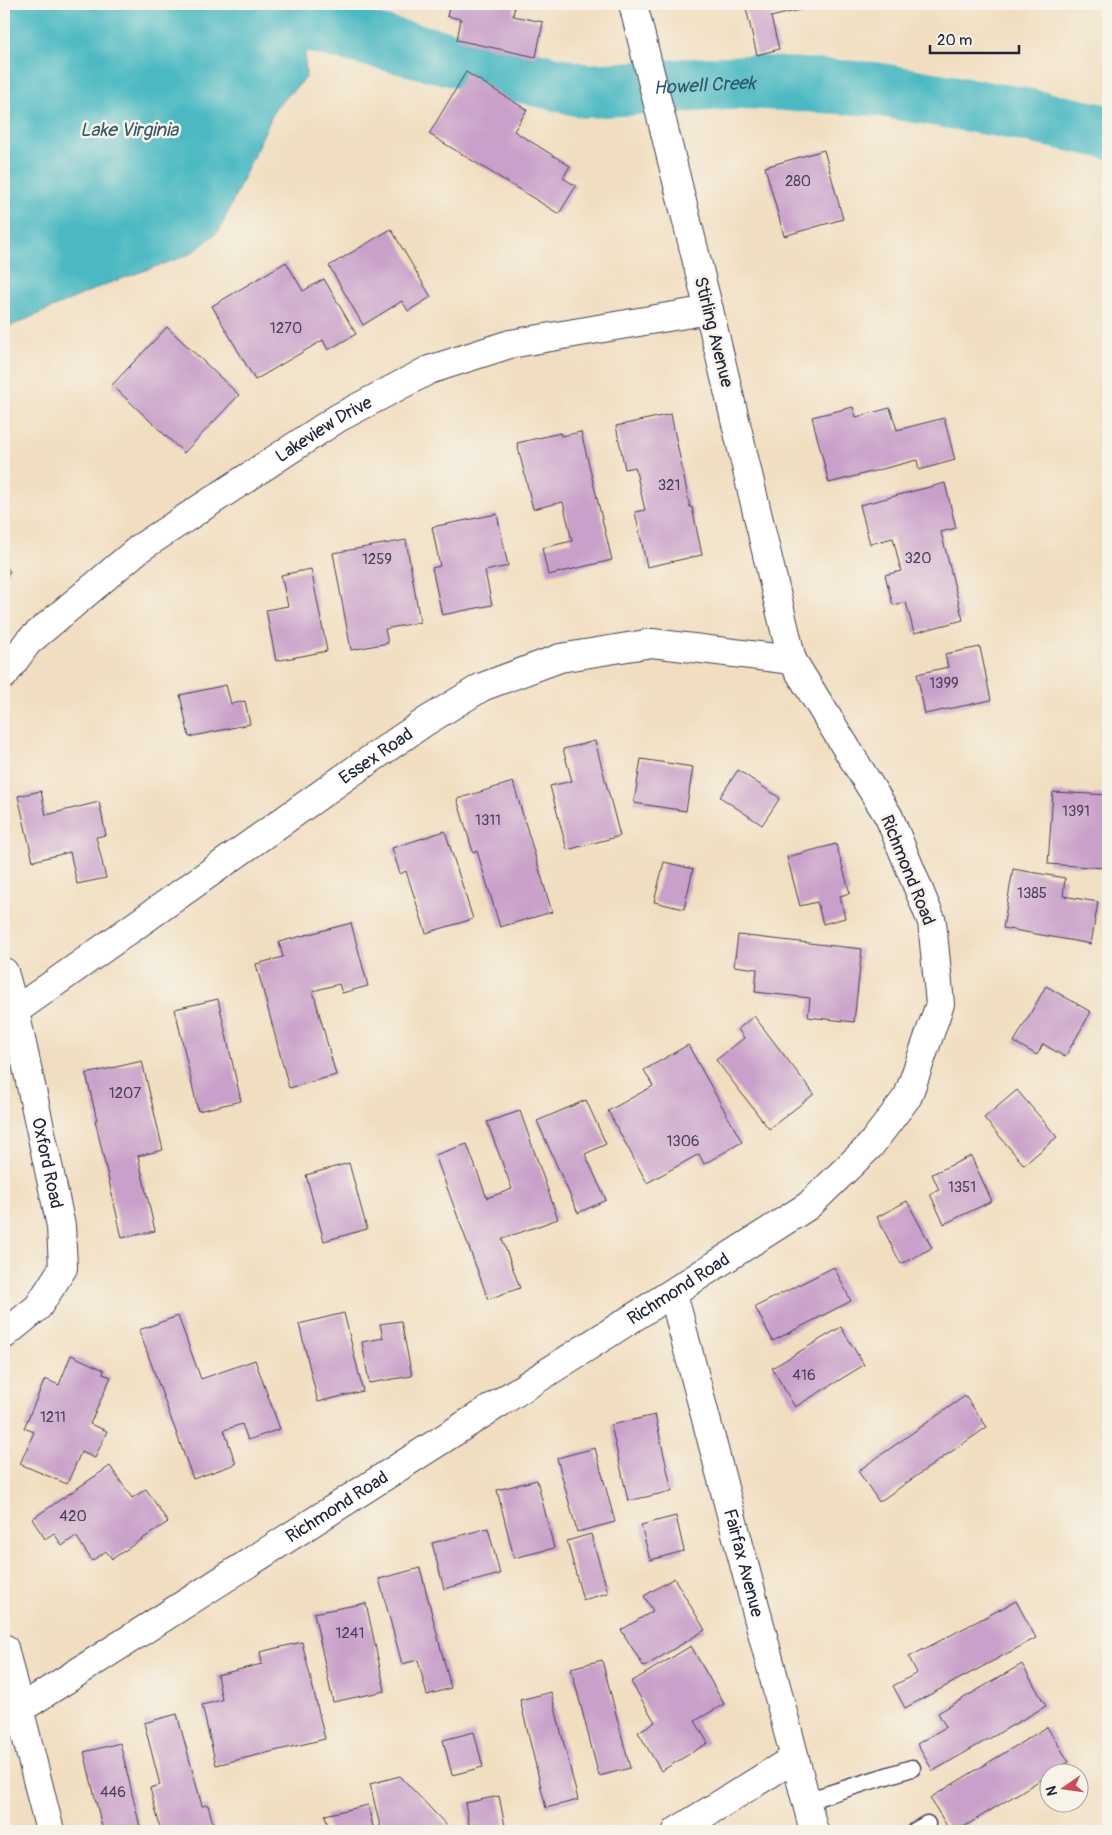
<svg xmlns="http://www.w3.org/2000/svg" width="1112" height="1835" viewBox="0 0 1112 1835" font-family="Pangolin,sans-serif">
<rect width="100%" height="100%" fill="#f7f3e8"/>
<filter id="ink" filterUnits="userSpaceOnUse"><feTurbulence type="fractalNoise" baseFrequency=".02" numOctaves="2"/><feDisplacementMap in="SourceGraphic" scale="10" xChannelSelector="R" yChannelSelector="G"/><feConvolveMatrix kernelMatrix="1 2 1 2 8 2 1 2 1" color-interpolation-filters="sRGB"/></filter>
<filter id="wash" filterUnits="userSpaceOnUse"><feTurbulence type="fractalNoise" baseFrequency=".0096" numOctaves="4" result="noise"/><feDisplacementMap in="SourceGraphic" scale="20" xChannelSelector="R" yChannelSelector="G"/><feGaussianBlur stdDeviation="1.12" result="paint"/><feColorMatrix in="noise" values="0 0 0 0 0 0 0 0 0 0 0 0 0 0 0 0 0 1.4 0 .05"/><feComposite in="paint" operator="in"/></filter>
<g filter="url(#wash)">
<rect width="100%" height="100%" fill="#f1dec0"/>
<path fill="#4bb9c3" stroke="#366e7f" d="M4,4H303L306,78L276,107L219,231L191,254L104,285L4,329Z"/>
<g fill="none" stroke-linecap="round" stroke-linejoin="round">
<path stroke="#4bb9c3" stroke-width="54" id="s1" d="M226,4L304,24L586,91L745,82L875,89L1015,113L1108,132"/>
</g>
<g id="blocks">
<g fill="#c9a0c9">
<path d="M450,4H515L513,16L543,22L536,57L457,40L461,19L447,16Z"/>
<path d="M745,4H824L771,17L779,49L757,55Z"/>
<path d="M466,72L527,110L514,131L570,166L563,178L576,186L559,214L429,134Z"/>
<path d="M824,150L843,219L784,236L765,167Z"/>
<path d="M391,229L431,297L408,311L402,301L363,325L329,266Z"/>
<path d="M286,262L303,291L324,279L356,334L328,350L323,340L255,380L212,306Z"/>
<path d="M167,327L239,395L184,453L112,385Z"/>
<path d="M853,407L856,417L890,408L897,430L944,418L955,460L919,470L917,460L829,483L812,417Z"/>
<path d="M671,414L690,507H692L702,555L647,567L635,512L645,510L635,467L625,469L616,426Z"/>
<path d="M581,432L612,560L548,575L542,548L572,541L563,502L533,509L517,443L560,433L561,436Z"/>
<path d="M945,483L956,528L941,532L963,620L914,633L906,602L893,605L885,575L901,571L893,538L870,544L860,505Z"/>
<path d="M497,514L508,566L485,571L492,605L442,615L432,568L440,566L432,527Z"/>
<path d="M406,540L420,622L385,629L388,643L351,650L333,553Z"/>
<path d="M4,563L10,572L4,577Z"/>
<path d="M311,569L327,651L276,661L266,610L288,606L281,575Z"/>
<path d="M980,647L991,700L925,714L917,674L948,667L945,654Z"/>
<path d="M226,685L231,704L245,701L250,724L189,737L180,695Z"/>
<path d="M595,741L620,836L567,850L550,786L572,781L563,749Z"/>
<path d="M641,759L693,767L686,811L634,803Z"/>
<path d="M738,770L780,798L762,825L720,797Z"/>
<path d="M513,782L552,912L500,927L477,851L473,852L457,799Z"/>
<path d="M41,791L46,815L99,802L106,835L96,837L106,878L77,884L70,852L33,861L18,796Z"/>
<path d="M1053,792L1108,795L1104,868L1048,864Z"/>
<path d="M445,831L473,919L426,933L406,871L400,874L392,848Z"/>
<path d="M836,844L850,893L840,896L845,918L823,924L817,902L800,906L787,857Z"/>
<path d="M664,862L693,869L684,909L654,902Z"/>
<path d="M1013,869L1065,878L1063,896L1098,902L1091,944L1003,928Z"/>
<path d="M351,923L368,986L342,993L339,984L313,991L336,1075L289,1088L256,964L283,957L279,942Z"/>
<path d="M738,935L862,949L854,1022L808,1017L810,998L755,992L757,969L734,966Z"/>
<path d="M1046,986L1091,1012L1065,1057L1043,1044L1037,1055L1014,1042Z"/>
<path d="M218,999L241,1101L198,1111L175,1009Z"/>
<path d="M754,1016L814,1094L769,1129L716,1060L744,1038L738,1029Z"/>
<path d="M688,1045L742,1142L704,1164L699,1154L647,1183L608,1111L653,1086L644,1070Z"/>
<path d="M142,1061L163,1150L138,1156L155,1231L122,1238L95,1120H97L86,1074Z"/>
<path d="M1017,1090L1057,1137L1024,1165L984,1118Z"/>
<path d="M586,1100L606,1144L585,1154L606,1200L578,1213L537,1121Z"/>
<path d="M520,1111L558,1219L502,1239L520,1288L488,1299L435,1155L467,1144L487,1198L512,1189L487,1122Z"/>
<path d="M971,1156L992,1201L944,1224L930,1194L939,1190L932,1174Z"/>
<path d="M349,1163L367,1229L324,1241L306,1175Z"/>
<path d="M907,1201L932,1248L901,1264L877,1217Z"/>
<path d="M834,1267L851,1301L773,1341L755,1307Z"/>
<path d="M344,1313L363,1391L318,1402L299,1324Z"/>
<path d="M178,1316L201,1379L255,1360L280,1429L248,1440L242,1424L224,1430L236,1464L193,1479L139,1330Z"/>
<path d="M401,1321L412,1376L369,1383L362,1342L383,1338L380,1324Z"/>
<path d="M841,1327L864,1365L795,1407L772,1368Z"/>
<path d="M71,1355L104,1370L103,1374L111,1377L90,1424L107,1431L95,1458L81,1452L67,1484L20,1464L34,1432L24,1428L45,1379L59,1385Z"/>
<path d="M965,1396L987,1427L879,1502L858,1471Z"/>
<path d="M655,1415L672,1491L628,1501L611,1425Z"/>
<path d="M595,1448L615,1522L577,1532L557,1458Z"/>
<path d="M110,1466L132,1498L146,1489L168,1522L112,1559L106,1551L92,1561L76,1536L62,1546L54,1533L45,1539L32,1519Z"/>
<path d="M537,1480L554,1548L514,1558L497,1490Z"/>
<path d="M676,1516L684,1551L650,1560L641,1525Z"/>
<path d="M488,1528L500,1574L444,1589L432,1543Z"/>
<path d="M591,1534L608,1593L583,1600L567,1541Z"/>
<path d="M420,1568L451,1688L427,1695L418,1660L402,1664L379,1579Z"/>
<path d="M674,1578L705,1630L644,1667L621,1630L653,1611L644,1596Z"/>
<path d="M1016,1601L1036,1638L905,1708L893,1686L917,1673L909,1657Z"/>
<path d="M366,1603L385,1691L333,1702L314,1613Z"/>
<path d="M302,1642L325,1739L216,1765L202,1705L222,1700L217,1675L262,1664L260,1652Z"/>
<path d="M691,1646L724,1704L695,1721L708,1743L661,1771L638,1732L655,1722L631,1682Z"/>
<path d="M602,1660L630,1768L599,1776L571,1668Z"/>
<path d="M1022,1664L1046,1706L933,1771L917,1744L946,1727L938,1713Z"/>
<path d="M551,1692L578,1800L546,1808L520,1700Z"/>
<path d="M177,1714L202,1806L208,1805L215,1831H161L150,1788L160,1785L144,1723Z"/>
<path d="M1047,1727L1069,1762L1050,1772V1774L957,1831H950L930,1798Z"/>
<path d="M474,1732L483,1767L452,1775L443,1740Z"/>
<path d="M120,1743L141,1831H103L84,1752Z"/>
<path d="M400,1776L452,1831H395L392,1828L381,1830L370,1784Z"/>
<path d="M499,1796L506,1831H470L465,1803Z"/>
<path d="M368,1805L374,1831H329L325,1815Z"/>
</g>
</g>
</g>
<g filter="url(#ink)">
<use href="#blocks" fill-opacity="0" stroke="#413e4f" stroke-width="1"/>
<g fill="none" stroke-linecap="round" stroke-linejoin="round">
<defs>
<g id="service">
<path d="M806,1801L912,1768"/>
<path d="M915,1831L927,1824"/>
</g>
<g id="minor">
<path id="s2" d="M4,675L28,642L140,548L338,418L429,370L510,344L709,310"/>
<path id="s3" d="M4,972L15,1011L61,1226L63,1268L38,1307L4,1335"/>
<path id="s4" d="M15,1011L355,770L425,722L482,687L560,658L652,643L792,660"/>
<path id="s5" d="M673,1293L814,1831"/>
<path d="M4,1648L50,1831"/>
<path id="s6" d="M20,1709L808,1206L870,1146L908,1096L940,1004L932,922L889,817L792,660L709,310L633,4"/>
<path d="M677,1831L795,1758"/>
</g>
</defs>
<use href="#service" stroke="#413e4f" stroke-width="19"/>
<use href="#minor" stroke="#413e4f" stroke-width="30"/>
<use href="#service" stroke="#fff" stroke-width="16"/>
<use href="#minor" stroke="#fff" stroke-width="28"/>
</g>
</g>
<g text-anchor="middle" stroke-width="5" stroke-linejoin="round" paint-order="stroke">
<g font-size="15" fill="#4c425e">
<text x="798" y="186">280</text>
<text x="286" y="333">1270</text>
<text x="669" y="490">321</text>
<text x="918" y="563">320</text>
<text x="377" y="564">1259</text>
<text x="944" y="688">1399</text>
<text x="1076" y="816">1391</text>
<text x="488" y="825">1311</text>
<text x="1032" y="898">1385</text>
<text x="125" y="1098">1207</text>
<text x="683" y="1146">1306</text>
<text x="962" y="1192">1351</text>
<text x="804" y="1380">416</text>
<text x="53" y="1422">1211</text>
<text x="73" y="1521">420</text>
<text x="350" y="1638">1241</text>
<text x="113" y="1797">446</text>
</g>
<g font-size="18" fill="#22223b" stroke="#f7f3e8">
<text transform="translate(714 332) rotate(76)" y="6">Stirling Avenue</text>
<text dy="6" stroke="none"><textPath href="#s2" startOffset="406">Lakeview Drive</textPath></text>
<text dy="6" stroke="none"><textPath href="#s4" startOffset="442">Essex Road</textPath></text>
<text transform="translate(908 870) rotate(68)" y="6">Richmond Road</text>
<text dy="6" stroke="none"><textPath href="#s3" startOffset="196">Oxford Road</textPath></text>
<text dy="6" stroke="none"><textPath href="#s6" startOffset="781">Richmond Road</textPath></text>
<text dy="6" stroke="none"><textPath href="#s6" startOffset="376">Richmond Road</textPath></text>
<text dy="6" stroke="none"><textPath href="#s5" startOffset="279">Fairfax Avenue</textPath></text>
</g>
<g font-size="19" font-style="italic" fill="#30576b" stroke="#f7f3e8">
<text dy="7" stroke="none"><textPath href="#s1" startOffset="489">Howell Creek</textPath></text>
<text x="129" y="136">Lake Virginia</text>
</g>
</g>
<rect width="1112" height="1835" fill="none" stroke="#f7f3e8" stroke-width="20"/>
<g transform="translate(1064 1788) rotate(257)"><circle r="24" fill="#f7f3e8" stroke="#a29fa3"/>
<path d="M0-4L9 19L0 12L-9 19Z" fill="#d1495b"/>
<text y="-8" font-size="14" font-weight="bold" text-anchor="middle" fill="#22223b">N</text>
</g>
<path d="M930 45v8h89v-8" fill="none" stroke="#22223b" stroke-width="2.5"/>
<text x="937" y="45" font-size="15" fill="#22223b" stroke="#f7f3e8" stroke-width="4" paint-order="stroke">20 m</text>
</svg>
